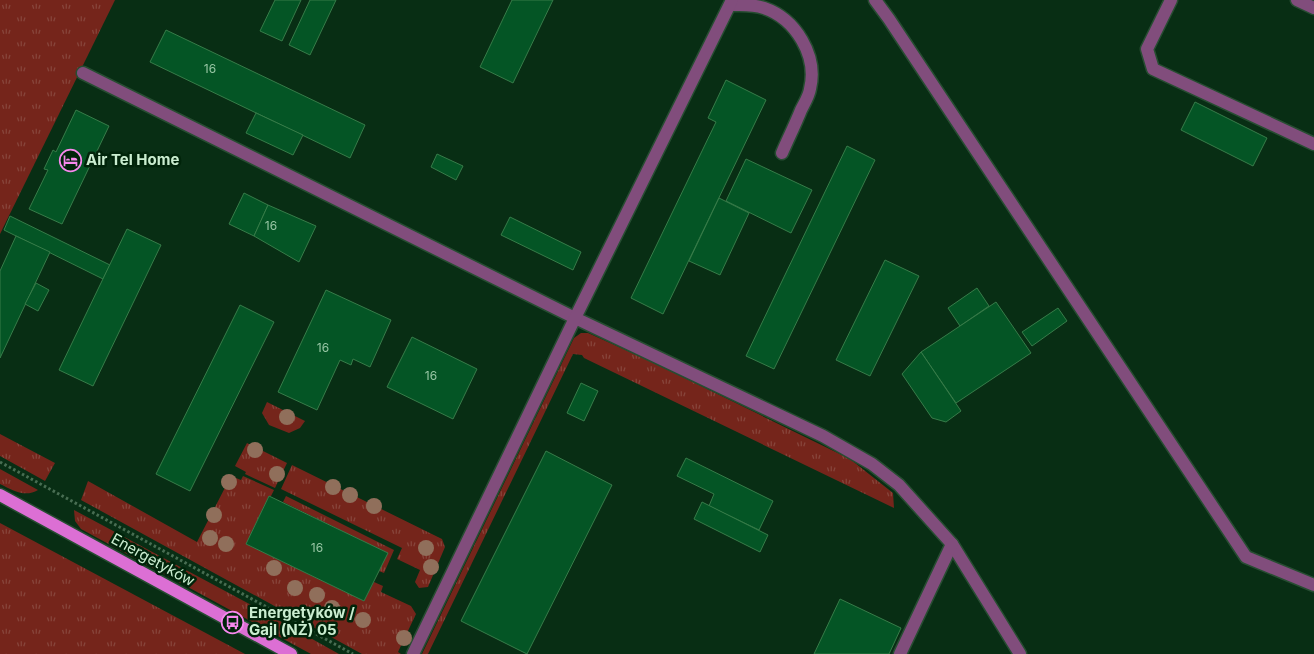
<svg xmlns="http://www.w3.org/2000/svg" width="1314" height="654" viewBox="0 0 1314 654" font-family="Inter,sans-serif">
<defs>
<pattern id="grass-tufts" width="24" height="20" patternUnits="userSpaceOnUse" patternTransform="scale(1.25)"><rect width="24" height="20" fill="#75251b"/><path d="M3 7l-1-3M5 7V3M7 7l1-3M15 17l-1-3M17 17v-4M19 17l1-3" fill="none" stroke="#87453b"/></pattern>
</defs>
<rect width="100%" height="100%" fill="#082e14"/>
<g fill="url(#grass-tufts)">
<path d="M0,0H115L0,234Z"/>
<path d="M581,333H588L650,361L850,459L893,493L894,508L584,358L582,355L573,354L428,654H422L574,338Z"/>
<path d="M267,402L305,421L300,428L289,433L269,425L262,413Z"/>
<path d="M0,434L55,463L45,481L0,456Z"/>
<path d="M247,443L287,463L275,488L245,474L246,472L235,466Z"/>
<path d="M292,465L442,539L445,547L428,587L419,588L415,582L420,570L397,559L402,548L281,489Z"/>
<path d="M0,469L38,490C25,498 12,490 0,484Z"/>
<path d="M231,476L241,480L243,476L274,490L271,496H269L246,544L364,601L374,582L383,586L381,592L411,606L416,614L398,652L401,654H362L81,500L88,481L197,542Z"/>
<path d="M286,496L394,550L384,573L379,571L387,553L283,502Z"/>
<path d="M74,510L255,607L339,654H311L81,529L75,521Z"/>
<path d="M0,523L245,654H0Z"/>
</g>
<g fill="#045525" stroke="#377c49">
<path d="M275,0H301L282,41L260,31Z"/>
<path d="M310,0H336L310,55L289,45Z"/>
<path d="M512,0H553L513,83L480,67Z"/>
<path d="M166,30L365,125L350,158L150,62Z"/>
<path d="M726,80L766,100L663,314L631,298L716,122L708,118Z"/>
<path d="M1195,102L1267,138L1253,166L1181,130Z"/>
<path d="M76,110L109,126L62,224L29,209L48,170L44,169L53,150L56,152Z"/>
<path d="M256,113L303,135L293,155L246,133Z"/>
<path d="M847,146L875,160L774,369L746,356Z"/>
<path d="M437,154L463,166L456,180L431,167Z"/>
<path d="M746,159L812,190L791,233L726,201Z"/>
<path d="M244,193L268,205L254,236L229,224Z"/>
<path d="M719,198L749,213L720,275L689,261Z"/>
<path d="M268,205L316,226L299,262L254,236Z"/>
<path d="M10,216L110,265L103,279L4,230Z"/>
<path d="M510,217L581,252L573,270L501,235Z"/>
<path d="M127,229L161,245L93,386L59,370Z"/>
<path d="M16,236L50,252L0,358V271Z"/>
<path d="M885,260L919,276L870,376L836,360Z"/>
<path d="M36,283L49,290L38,311L25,304Z"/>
<path d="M977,288L989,306L960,326L948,308Z"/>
<path d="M326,290L391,320L370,367L353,359L351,365L340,360L317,410L278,392Z"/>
<path d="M996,302L1031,353L956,403L921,352Z"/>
<path d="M240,305L274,322L190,491L156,474Z"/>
<path d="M1058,308L1067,321L1032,346L1022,332Z"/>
<path d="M412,337L477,369L453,419L387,387Z"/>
<path d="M921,352L961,411L946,422L932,418L902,374Z"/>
<path d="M581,383L598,391L584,421L567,413Z"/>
<path d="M546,451L612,485L527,654L461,621Z"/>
<path d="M686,458L773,501L759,530L709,506L714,494L677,476Z"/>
<path d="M269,496L388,553L364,601L246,544Z"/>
<path d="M702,502L768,535L760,552L694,519Z"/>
<path d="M840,599L901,628L889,654H814Z"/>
</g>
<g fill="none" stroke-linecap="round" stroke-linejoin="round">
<defs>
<g id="minor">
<path d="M875,0L889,19L1246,557L1314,585"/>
<path d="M1171,0L1147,49L1153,69L1314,144"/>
<path d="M1297,0L1314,8"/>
<path d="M730,5C742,5 753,4 764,8C796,19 818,56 810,89C809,96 804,104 801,110C795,125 788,139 782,153"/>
<path d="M83,73L575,318L823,436L872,464L899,485L952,544L1020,654"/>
<path d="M413,654L575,318L732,0"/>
<path d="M900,654L952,544"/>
</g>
<path id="major" d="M0,495L291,654"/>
</defs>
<use href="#minor" stroke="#274d32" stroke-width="15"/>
<use href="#major" stroke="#274d32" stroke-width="15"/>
<path stroke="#486d52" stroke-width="3" stroke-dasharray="2.5 2.5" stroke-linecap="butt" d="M0,462L353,654"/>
<use href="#minor" stroke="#814d7c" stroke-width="12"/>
<use href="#major" stroke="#dc6fd4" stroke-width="12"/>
</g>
<g fill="#906f5b">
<circle cx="287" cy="417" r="8"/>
<circle cx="255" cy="450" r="8"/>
<circle cx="277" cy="474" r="8"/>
<circle cx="229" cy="482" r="8"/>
<circle cx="333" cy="487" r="8"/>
<circle cx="350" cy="495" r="8"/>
<circle cx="374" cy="506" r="8"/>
<circle cx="214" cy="515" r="8"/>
<circle cx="210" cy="538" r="8"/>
<circle cx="226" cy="544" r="8"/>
<circle cx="426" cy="548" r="8"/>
<circle cx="431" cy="567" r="8"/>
<circle cx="274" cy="568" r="8"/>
<circle cx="295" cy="588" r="8"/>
<circle cx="317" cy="595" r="8"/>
<circle cx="332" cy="608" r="8"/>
<circle cx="363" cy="620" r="8"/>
<circle cx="404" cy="638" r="8"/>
</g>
<defs>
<symbol id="hotel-ring" viewBox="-11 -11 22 22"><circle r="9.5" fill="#00240a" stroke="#f688ed" stroke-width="1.5"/><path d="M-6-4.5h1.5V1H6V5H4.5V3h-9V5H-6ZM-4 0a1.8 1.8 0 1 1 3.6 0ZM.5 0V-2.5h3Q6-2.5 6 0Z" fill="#f688ed"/></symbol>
<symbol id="bus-ring" viewBox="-11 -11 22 22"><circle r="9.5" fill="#00240a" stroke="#f688ed" stroke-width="1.5"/><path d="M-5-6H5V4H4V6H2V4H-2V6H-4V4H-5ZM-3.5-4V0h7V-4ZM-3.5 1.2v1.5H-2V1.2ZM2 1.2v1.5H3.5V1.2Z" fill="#f688ed"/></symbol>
</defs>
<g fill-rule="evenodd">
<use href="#hotel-ring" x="58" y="148" width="25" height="25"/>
<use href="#bus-ring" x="220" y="610" width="25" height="25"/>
</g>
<g text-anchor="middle" stroke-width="5" stroke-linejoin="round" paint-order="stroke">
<g font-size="12" fill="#98c7a5">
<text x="210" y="73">16</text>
<text x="271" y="230">16</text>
<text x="323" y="352">16</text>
<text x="431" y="380">16</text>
<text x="317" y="552">16</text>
</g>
<g font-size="15" font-weight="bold" fill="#caedd0" stroke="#00240a" text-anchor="start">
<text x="86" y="165">Air Tel Home</text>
<text x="249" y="618">Energetyków /<tspan x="249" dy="17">Gajl (NŻ) 05</tspan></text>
</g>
<g font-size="15" fill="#caedd0" stroke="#00240a">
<text transform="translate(153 560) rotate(29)" y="5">Energetyków</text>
</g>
</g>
</svg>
